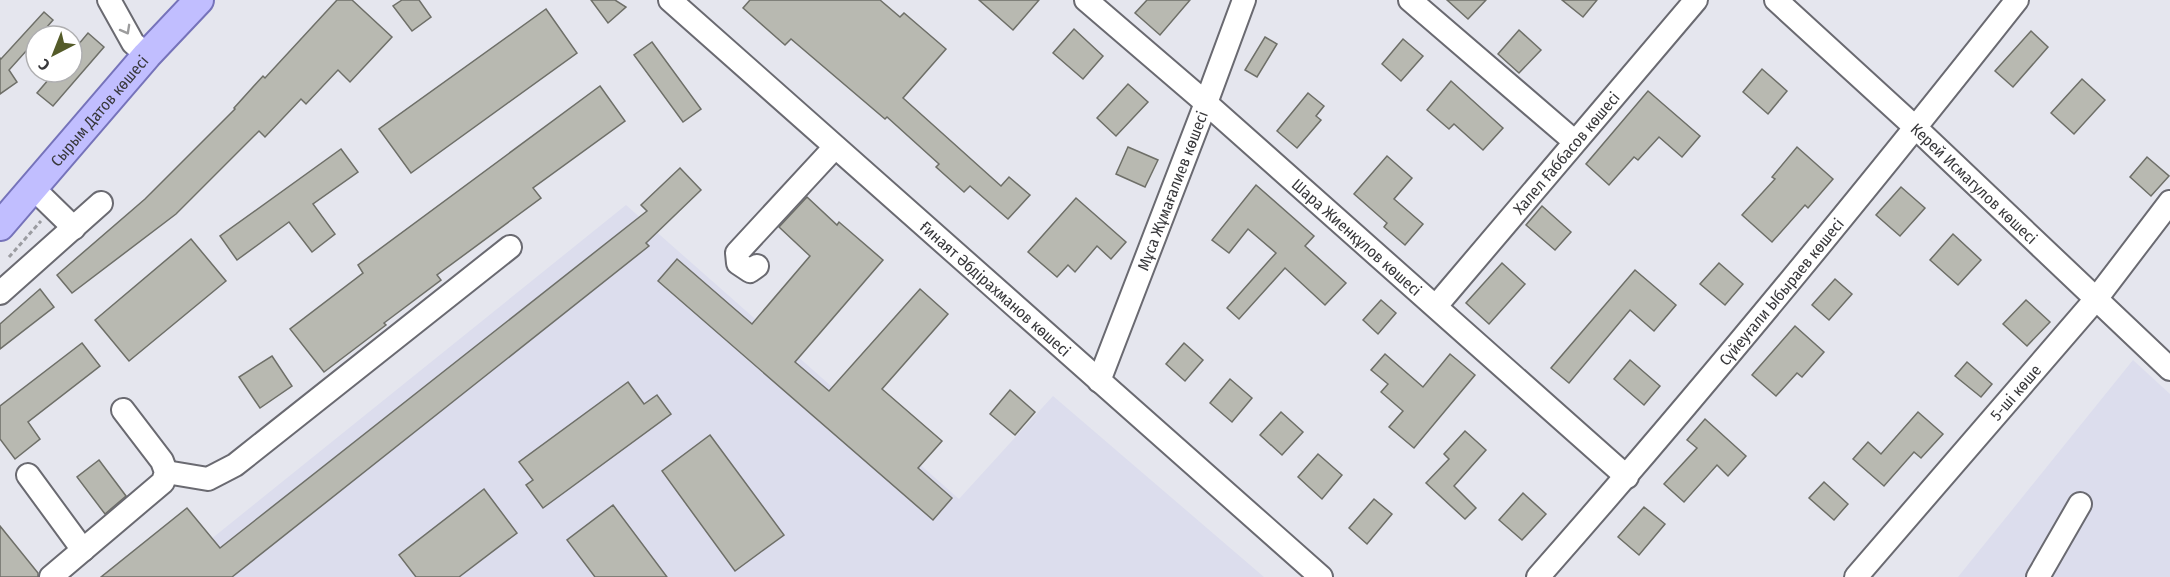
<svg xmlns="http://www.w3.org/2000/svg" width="2170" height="577" viewBox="0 0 2170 577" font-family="'Fira Sans Condensed',sans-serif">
<rect width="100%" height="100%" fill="#e5e6ee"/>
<g fill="#dcdded">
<path d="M626,205L959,499L1053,396L1264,577H164Z"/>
<path d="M2133,360L2170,394V577H1958Z"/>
</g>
<g fill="#b8b9b1" stroke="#6e6f68" stroke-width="1.5">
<path d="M337,0H352L392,37L350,82L338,70L306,104L301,99L265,137L259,131L176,214L72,293L57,275L145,199L235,109L234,108L263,76L265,78Z"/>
<path d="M402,0H419L431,17L412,31L393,6Z"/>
<path d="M591,0H615L626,7L608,23Z"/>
<path d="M750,0H880L900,17L904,13L946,49L903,98L1001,186L1009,177L1030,195L1008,219L970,186L964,192L936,167L939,164L887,117L885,119L791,39L785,45L743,8Z"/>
<path d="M979,0H1039L1013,30Z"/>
<path d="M1147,0H1190L1160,35L1135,13Z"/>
<path d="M1447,0H1486L1468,19Z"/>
<path d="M1562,0H1597L1583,17Z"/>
<path d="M546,9L577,53L411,173L379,129Z"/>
<path d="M44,12L53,20L39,36H36V40L9,70L17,82L0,94V58L1,59Z"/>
<path d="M1074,29L1103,56L1083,79L1053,53Z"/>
<path d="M1519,30L1541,50L1519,73L1498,54Z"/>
<path d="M2031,31L2048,47L2013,87L1995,71Z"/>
<path d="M88,33L104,47L53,106L37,93L55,72H72V52Z"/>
<path d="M1265,37L1277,44L1257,77L1245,70Z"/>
<path d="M1403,39L1423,56L1401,81L1382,64Z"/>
<path d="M652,42L701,109L683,122L634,55Z"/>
<path d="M1762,69L1787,91L1768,114L1743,92Z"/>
<path d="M2082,79L2105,100L2074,134L2051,113Z"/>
<path d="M1451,81L1503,128L1483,150L1454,124L1449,129L1427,110Z"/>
<path d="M1128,84L1148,102L1116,136L1097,118Z"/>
<path d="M600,86L625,121L533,188L541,198L437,275L441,280L384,323L386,325L324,372L290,329L363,273L358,265Z"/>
<path d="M1648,91L1700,136L1682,157L1659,137L1638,160L1634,157L1609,185L1586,164Z"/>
<path d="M1308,93L1324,106L1316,116L1321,120L1297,148L1277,131Z"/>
<path d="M1128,147L1158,160L1145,187L1116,174Z"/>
<path d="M1797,147L1833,179L1808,208L1805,205L1772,242L1742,215L1775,179L1772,177Z"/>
<path d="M341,149L358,172L313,204L335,234L312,252L289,222L237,260L220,236Z"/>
<path d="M1387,156L1412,178L1394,199L1423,224L1405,245L1384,227L1387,223L1354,194Z"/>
<path d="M2147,157L2169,176L2151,196L2130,177Z"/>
<path d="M680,168L701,190L646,243L649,246L232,577H101L187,508L220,548L647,211L641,205Z"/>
<path d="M1256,185L1314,236L1305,246L1346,283L1325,305L1285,268L1239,319L1227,308L1276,253L1248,229L1229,253L1212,240Z"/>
<path d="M1901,187L1925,208L1900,236L1876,215Z"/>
<path d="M807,197L837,225L839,222L883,260L795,362L829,391L920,289L948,314L882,389L942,441L918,468L952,498L933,520L658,281L677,259L752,324L810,256L779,227Z"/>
<path d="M1076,198L1126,242L1111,259L1097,246L1075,272L1068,265L1057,277L1028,252Z"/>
<path d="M1542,206L1571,232L1555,250L1526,225Z"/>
<path d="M1953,234L1981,260L1958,285L1930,260Z"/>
<path d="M191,239L226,281L129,361L95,320Z"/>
<path d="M1502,263L1525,284L1489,324L1466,303Z"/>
<path d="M1719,263L1743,284L1725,305L1700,284Z"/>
<path d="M1635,270L1676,305L1654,331L1630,310L1569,383L1551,368Z"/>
<path d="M1835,279L1852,294L1829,320L1812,305Z"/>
<path d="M40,289L54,307L0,349V324Z"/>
<path d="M1381,300L1396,313L1378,334L1363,320Z"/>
<path d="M2026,300L2050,322L2027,346L2003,324Z"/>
<path d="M1795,326L1824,352L1802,377L1797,373L1776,396L1752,375Z"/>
<path d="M82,343L100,366L28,422L40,439L15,459L0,439V406Z"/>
<path d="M1184,343L1203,360L1185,381L1166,364Z"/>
<path d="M1385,354L1423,387L1450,354L1475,375L1414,448L1389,427L1403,411L1381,392L1388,384L1371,370Z"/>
<path d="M272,356L292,386L260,408L239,377Z"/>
<path d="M1630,360L1660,386L1644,405L1614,379Z"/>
<path d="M1967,362L1992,384L1981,397L1955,376Z"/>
<path d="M1230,379L1252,398L1232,422L1210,403Z"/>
<path d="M628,382L644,404L657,395L671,414L543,508L526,485L533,480L519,462Z"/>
<path d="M1010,390L1035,412L1015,435L990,414Z"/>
<path d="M1281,412L1303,432L1282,455L1260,435Z"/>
<path d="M1918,412L1943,434L1921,458L1914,452L1884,486L1853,459L1868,442L1881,454Z"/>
<path d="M1705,419L1746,456L1728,476L1717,465L1684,502L1664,484L1697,448L1687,440Z"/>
<path d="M1465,431L1486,450L1454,486L1476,508L1465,519L1426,483L1449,459L1444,454Z"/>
<path d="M710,435L784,535L735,571L662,471Z"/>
<path d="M1318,454L1342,475L1322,499L1298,477Z"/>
<path d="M99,460L126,496L105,514L77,477Z"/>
<path d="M1824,482L1848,504L1834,520L1809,498Z"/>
<path d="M484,489L517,533L459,577H416L399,555Z"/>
<path d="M1523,493L1546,514L1522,540L1499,520Z"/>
<path d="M1374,499L1392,514L1367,544L1349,528Z"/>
<path d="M613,505L667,577H595L567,540Z"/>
<path d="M1644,507L1665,524L1639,555L1618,537Z"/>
<path d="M0,526L38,573V577H0Z"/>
</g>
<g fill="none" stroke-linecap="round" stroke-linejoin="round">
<defs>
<g id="minor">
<path d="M109,0L133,43L147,55"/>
<path id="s1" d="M670,0L1321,577"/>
<path id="s2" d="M1086,0L1206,103L1627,477"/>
<path d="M1410,0L1574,141"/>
<path id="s3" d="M1776,0L1916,128L2170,369"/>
<path d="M33,188L74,228"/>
<path d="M757,266L750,271L738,263L737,253L835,147"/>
<path d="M0,293L101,203"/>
<path id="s4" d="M1436,306L1696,0"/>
<path id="s5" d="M1099,381L1206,103L1244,0"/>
<path d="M166,472L208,479L235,465L510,247"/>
<path d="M28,475L83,550"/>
<path d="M51,577L163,482L166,472L162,461L123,410"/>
<path id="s6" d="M1538,577C1703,390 1862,196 2017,0"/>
<path id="s7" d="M1856,577L2096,299L2170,202"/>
<path d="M2038,577L2080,504"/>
</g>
<g id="major">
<path id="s8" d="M0,226L147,55L199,0"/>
</g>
</defs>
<use href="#minor" stroke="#6a6a71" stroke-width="26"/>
<use href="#major" stroke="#7673ba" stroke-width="32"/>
<path stroke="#9b9ca1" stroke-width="3" stroke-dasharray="4.5 3" stroke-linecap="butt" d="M9,257L41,221"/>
<use href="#minor" stroke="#fff" stroke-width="22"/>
<use href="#major" stroke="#c1beff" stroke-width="28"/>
</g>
<defs><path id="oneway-chevron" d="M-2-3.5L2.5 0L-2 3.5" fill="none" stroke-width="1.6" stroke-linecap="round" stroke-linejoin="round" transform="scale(1.5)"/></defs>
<use stroke="#9c9c9d" href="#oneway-chevron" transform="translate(126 30) rotate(61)"/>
<g text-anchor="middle" stroke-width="4.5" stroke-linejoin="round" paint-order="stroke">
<g font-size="16" fill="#38383b" stroke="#fff">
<text dy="6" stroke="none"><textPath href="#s8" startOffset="152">Сырым Датов көшесі</textPath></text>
<text dy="6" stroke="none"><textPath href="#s4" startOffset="201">Халел Ғаббасов көшесі</textPath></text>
<text dy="6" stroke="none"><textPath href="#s3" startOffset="270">Керей Исмагулов көшесі</textPath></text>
<text dy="6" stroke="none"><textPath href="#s5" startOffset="204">Мұса Жұмағалиев көшесі</textPath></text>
<text dy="6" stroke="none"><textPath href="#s2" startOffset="360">Шара Жиенқұлов көшесі</textPath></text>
<text dy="6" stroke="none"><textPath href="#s1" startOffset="435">Ғинаят Әбдірахманов көшесі</textPath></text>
<text dy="6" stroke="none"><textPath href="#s6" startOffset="375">Сүйеуғали Ыбыраев көшесi</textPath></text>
<text dy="6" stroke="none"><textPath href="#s7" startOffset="244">5-шi көше</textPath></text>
</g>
</g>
<g transform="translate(54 54) rotate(222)"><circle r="28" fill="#ffffff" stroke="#afafb1" stroke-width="1.5"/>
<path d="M0-4.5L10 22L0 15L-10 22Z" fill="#545b29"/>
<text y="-9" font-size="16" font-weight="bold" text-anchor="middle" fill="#38383b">С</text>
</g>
</svg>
